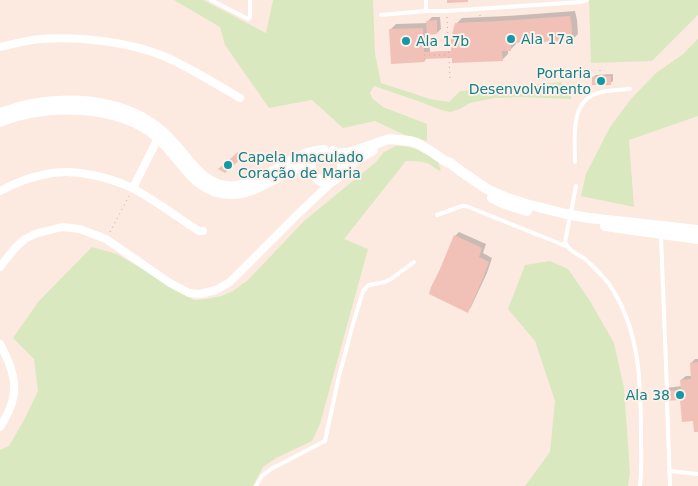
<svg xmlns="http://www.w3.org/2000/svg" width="698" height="486" viewBox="0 0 698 486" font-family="'DejaVu Sans',sans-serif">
<rect width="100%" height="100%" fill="#fceae0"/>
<g fill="#dae8bf">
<path d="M174,0H203L266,33L273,0H373L375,54L381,83L430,99L449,102L460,91L561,82L564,89H571V99L520,97L495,98L470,103L460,109L450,112L441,110L418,101L374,86L370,93L373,99L383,107L427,124V141L405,135L375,121L343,128L312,100L269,108L225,45L220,27Z"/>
<path d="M589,0H698V15L652,61L591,63Z"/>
<path d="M698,39V116L629,140L634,207L581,196L586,174L610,127L631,99L656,73L682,55Z"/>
<path d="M396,146C415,146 423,152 438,162L441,171C436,170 433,166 429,164C422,161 414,161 406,161L344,239L368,249L320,424L312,441L276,458L263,467L253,486H0V450L9,446L24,420L38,391L34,359L13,338L38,302L92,247L117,254L194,300L206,299L221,296L233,291L248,280L304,221L376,162L384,152Z"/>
<path d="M550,261L568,269L590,301L614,343L624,388L630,472L628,486H525L550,452L555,401L535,341L508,309L525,265Z"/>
</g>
<g fill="#0003">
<path d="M575,11L577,20L578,34L572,40L516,42V44L510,50H508V54L502,60L453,55L428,57L424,61L390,30L396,24L428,23V21L432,17H440L441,29L437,33L429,34L430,52L452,51L456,24L462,18L507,16Z"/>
<path d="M613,74V81L610,83L593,77L596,75Z"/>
<path d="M241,151L244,154L225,172L222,166Z"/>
<path d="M459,232L486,244L483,253L492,258L487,273L471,307L467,311L455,236Z"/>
<path d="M695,359H698V430L694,420L681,398L662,392L666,388L682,386L681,380L686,376H692L691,363Z"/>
</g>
<g fill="#f1c1b8">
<path d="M447,0H468V2L447,3Z"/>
<path d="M570,16L572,27V41L511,43V51H502L503,61L452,63V58L424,59L425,62L391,64L389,29L423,28L424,52L451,51V38L455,23L500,21Z"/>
<path d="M437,20V34L427,35L426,21Z"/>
<path d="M611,76V85H592V77Z"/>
<path d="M238,152L242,158L225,173L218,169Z"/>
<path d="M454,235L482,248L479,257L489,262L483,278L468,313L429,294L431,287L440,269Z"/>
<path d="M698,362V432H694L693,421L682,422L680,400L662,401L661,391L681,390L680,380L691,379L690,363Z"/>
</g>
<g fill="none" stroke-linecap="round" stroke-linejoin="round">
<g stroke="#d5a49c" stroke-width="1" stroke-dasharray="1 4" stroke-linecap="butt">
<path d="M480,15V22"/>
<path d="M447,17L450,78"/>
<path d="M424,55H448"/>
<path d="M600,70V76"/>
<path d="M110,232L129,196"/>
</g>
<g stroke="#fff" stroke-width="4">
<path d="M211,0L248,19L250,17V0"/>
<path d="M426,0V11"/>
<path d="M381,15L426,11H447L580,2L587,0"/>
<path d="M575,162C575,137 569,98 602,92C611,90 621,90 630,89"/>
<path d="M576,186L565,242C568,251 578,254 585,259C594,267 602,275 609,284C640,329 641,383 641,436C641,453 642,469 640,486"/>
<path d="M437,215L462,206H466L566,246"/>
<path d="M661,236L667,391"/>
<path d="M667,401L670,486"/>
<path d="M669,471L698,474"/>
<path d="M256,486L262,476L271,469L325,441L339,376L353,324L363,291L369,285L385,282L391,279L414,262"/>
</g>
<g stroke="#fff" stroke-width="8">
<path d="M0,47C14,44 27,40 41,39C80,36 130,42 166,57C192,69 216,84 240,98"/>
<path d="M133,188L160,134"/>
<path d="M0,191C15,183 30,177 47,174C73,168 110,177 134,189C156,201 177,217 199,231H203"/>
<path d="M0,267L15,248L25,239L35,234L62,227L80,229L106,239L170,283L189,293L200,294L216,290L230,282L299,213L333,181"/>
<path d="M0,344C17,376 21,395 0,427"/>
</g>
<g stroke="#fff" stroke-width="10">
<path d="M0,113C55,93 129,94 171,140C187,156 201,183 225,186C254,190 278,165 302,155C309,152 316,151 324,150"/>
<path d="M0,122C44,103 119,104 157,137C181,158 193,193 230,194C251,195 275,178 293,169L300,167L310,166"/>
<path d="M333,151C342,156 344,164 341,174"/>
<path d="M337,154L352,152L389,139L410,141L417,143L432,152L445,161L450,163L462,172L487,189L505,197L526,204L566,214L589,218L698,230"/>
<path d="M311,161C309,173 319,186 332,181C339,178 344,170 350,165C357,159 365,155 373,150"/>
<path d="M492,198L505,204L527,211"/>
<path d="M605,226L698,239"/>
</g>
</g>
<g fill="#0f9aa8" stroke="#ffefe6" stroke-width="2">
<circle cx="511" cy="39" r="5"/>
<circle cx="406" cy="41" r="5"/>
<circle cx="601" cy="81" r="5"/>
<circle cx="228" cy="165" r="5"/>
<circle cx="680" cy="395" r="5"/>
</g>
<g text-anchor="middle" stroke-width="4" stroke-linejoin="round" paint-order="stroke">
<g font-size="14" fill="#0d838f" stroke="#ffefe6" text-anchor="start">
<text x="521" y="44">Ala 17a</text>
<text x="416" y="46">Ala 17b</text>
<text x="591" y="78" text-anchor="end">Portaria<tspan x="591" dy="16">Desenvolvimento</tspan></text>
<text x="238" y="162">Capela Imaculado<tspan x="238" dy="16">Coração de Maria</tspan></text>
<text x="670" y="400" text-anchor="end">Ala 38</text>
</g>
</g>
</svg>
